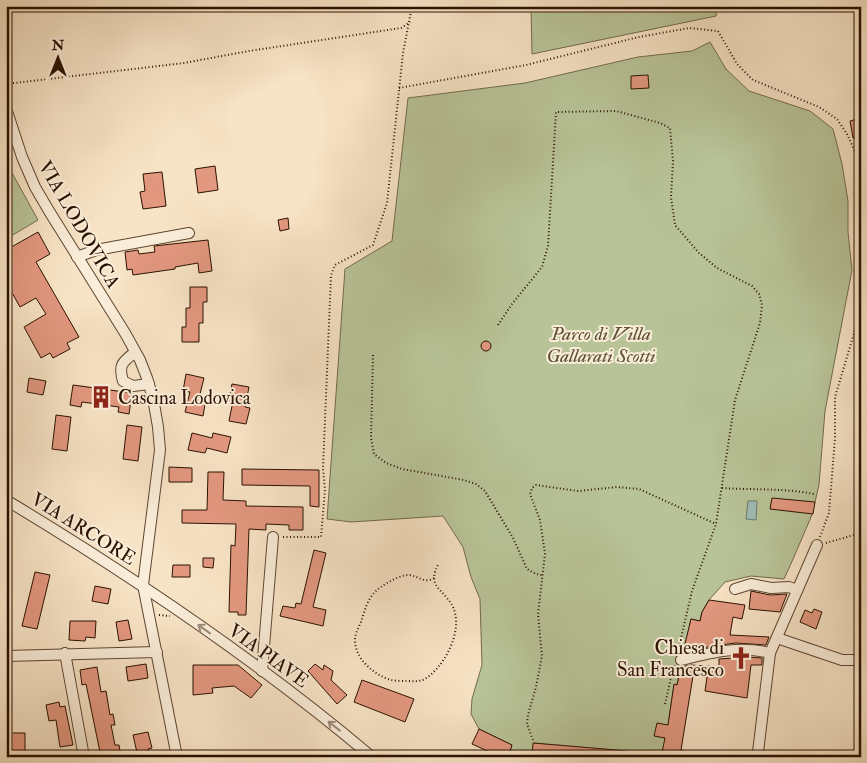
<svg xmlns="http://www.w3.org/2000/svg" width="867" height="763" viewBox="0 0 867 763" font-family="'IM FELL Double Pica',serif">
<rect width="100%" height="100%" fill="#f7e3c5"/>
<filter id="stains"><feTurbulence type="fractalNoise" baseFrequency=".004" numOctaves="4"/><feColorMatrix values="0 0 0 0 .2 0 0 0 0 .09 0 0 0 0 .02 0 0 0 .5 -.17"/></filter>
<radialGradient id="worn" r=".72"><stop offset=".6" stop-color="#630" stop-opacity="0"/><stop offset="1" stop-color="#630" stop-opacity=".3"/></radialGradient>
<g fill="#b8c498" stroke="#726a4c">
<path d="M531,6H717L716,16L532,54Z"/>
<path d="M710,42L726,69L749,91L810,111L833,129L842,164L848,201V232L852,270L825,411L819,485L812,515L790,566L784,579L751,576L725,582L709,600L702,612L700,621L691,619L677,685H674L668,725L655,736L674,740L661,757H622L623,751L534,743L532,757H508L512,745L479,729L471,714L472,699L482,665L480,599L471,577L463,547L443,516L351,522L327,519L345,269L392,241L408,98L525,83L638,57L692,51Z"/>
<path d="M6,162L38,220L6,239Z"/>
</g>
<path fill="#9ebdb9" stroke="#70786f" d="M748,501H757L756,520L746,519Z"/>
<g fill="#e39880" stroke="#2b1100">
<path d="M648,75L649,88L631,89V76Z"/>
<path d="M861,118V137L853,138L850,121Z"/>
<path d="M215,166L218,190L198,193L195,169Z"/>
<path d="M162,172L166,206L143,209L140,192L145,191L143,174Z"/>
<path d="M288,218L289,229L280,231L278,220Z"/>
<path d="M38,232L50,254L36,262L79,337L67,343L70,349L53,358L50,353L41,358L24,327L46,314L36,298L20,307L6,282V250Z"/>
<path d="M208,240L212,271L199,273L198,263L175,267V269L133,275L132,269L127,270L125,252L138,250L139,254L155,252L154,246Z"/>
<path d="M190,287H207V302H203V323H199V342H182V327H186V308H190Z"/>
<circle cx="486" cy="346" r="5"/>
<path d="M186,374L204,378L199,398L206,399L203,416L185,412L190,392L183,391Z"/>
<path d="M29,378L46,381L43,395L27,392Z"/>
<path d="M232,384L249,387L245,407L250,408L246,424L229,421L233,401L229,400Z"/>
<path d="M73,385L132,393L129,414L118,412L119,407L82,402L81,407L70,405Z"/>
<path d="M56,415L71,417L67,451L52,449Z"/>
<path d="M127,425L142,427L138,461L123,459Z"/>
<path d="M192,433L212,438L213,433L231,437L227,453L207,448L205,453L188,450Z"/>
<path d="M169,467L192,468V482H169Z"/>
<path d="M242,469L319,470V507L310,506V486L242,485Z"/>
<path d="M208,472H224L223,500L246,501V506L303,507V530H289V525L266,524V530L249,529L246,615H238V612H229L231,545L235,546L236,524L182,523V510H207Z"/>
<path d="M772,498L815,502L813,514L770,509Z"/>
<path d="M314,550L326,553L313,607L326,610L323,626L280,616L283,606L295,608L296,603L301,604Z"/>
<path d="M203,558H214L213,568L203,567Z"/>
<path d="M173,565H190V577H172Z"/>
<path d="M35,572L50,575L37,629L22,626Z"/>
<path d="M95,586L111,589L108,604L92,601Z"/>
<path d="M751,591L770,595L787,594L780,612L749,609Z"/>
<path d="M709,600L745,605L742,619L733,617L730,635L769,637L766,645L736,643L713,646L683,652L691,619L700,621L702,612Z"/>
<path d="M814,609L822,612L816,629L800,622L805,610L812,613Z"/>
<path d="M128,620L132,639L119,641L116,622Z"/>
<path d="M70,621H96L95,638L86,637L85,641L69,640Z"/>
<path d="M747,657L762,658V665H751L747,698L705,691L707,677L693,676L681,750L684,751L683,757H661L665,738L654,736L657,723L668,725L674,684L677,685L681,667L691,665L719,667V659Z"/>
<path d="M146,664L148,678L128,681L126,667Z"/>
<path d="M315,664L323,670L324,665L333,671L331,680L347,695L337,704L308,671Z"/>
<path d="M193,665H238L262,685L251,698L234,686L212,688L213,693L193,695Z"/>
<path d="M97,667L101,692L106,691L110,715L113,714L115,725H111L115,745H119L121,757H101L86,684L82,685L80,670Z"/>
<path d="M362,680L414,699L405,722L354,702Z"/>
<path d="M59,702L60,707L65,706L73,745L60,747L56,720L49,721L46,705Z"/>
<path d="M479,729L512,745L508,757H501L472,744Z"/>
<path d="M148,732L152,748L148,749L149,757H138L133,735Z"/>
<path d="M8,733H25V757H7Z"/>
<path d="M533,743L628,751V757H532Z"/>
</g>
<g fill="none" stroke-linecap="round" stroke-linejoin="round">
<defs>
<g id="minor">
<path d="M6,108L22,157L35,187L49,211L125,333L140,360L147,378L153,398L158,427L160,450L143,585L177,757"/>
<path d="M77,257L96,250L189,233"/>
<path d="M135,352C123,362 118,364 123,381L133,386L149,384"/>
<path d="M6,500C134,577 258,661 372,757"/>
<path d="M735,589L751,584L771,588L789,587L797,590"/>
<path d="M777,638L842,660H861"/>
<path d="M65,653L84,757"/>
<path d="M6,656L157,652"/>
<path d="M681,660C710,653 740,645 770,653"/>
<path d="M262,671L273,537"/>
<path d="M756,757L758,752L770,653L817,545"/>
</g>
</defs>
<use href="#minor" stroke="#5e4631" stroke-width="12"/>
<g stroke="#2b1100" stroke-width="2" stroke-dasharray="1 2.5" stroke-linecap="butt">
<path d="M6,84L184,63L249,51L401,28L410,22"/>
<path d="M399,88L526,65L639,37L689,28L718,31L737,64L753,80L819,107L837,119L847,134L858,158L861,173"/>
<path d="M498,325L512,304L542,267L548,246L556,112L616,111L660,123L670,128L673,161L671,197L675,225L699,253L717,268L752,286L759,294L762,305L760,323L735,400L716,524L692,591L678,651"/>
<path d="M373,355L371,438L374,454L386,463L402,469L464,480L476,484L485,491L513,538L527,569L536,574L542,575"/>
<path d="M722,488C753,490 784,488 814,494"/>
<path d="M283,537H321L325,490L323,468L331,275L335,265L373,245L387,203L403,53L412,6"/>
<path d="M820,537L829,513L835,438V397L861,310"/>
<path d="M826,543L861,533"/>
<path d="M434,578C424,584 419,576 409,575C400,575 388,582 381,587C369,595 366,606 362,619C360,626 355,632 355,640C355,659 374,675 391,680C396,681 402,681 406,681C413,681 419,682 425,679C430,676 436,670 439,666C452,650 462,624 452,605C442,588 426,586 439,563"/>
<path d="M159,615L170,616"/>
<path d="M665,704L674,665"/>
<path d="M533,740L527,724L528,715L536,687L542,656L538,614L545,554L540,520L530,494L532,488L536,485L578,491L617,487L639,489L716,524"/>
</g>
<use href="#minor" stroke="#faedd9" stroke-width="10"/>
</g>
<defs><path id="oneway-shaft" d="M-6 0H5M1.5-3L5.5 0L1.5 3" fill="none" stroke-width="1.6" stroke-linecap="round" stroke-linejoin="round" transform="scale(1.25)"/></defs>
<g stroke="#9d8a77">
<use href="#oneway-shaft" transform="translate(204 629) rotate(-144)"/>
<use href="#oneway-shaft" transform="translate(334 726) rotate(-142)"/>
</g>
<defs>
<symbol id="building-bare" viewBox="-9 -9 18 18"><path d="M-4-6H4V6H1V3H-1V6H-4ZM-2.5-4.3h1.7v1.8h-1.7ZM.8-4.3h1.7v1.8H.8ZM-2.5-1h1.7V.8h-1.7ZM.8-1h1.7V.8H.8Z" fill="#8f2418" stroke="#faedd9" stroke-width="2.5" paint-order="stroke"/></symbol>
<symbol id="church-bare" viewBox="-9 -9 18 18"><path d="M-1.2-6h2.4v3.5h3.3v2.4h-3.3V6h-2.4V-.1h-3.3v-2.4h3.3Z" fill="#8f2418" stroke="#faedd9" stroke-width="2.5" paint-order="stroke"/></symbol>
</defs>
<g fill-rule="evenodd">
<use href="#building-bare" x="85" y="381" width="32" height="32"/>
<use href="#church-bare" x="725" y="642" width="32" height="32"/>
</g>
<g text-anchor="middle" stroke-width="4" stroke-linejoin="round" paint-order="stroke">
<g font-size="19" fill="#2b1100" stroke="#faedd9">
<text transform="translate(80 224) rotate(60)" y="7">VIA LODOVICA</text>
<text transform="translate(84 528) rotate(32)" y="7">VIA ARCORE</text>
<text transform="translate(269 655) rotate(36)" y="7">VIA PIAVE</text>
</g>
<g font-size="19" font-style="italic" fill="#5c5035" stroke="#faedd9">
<text x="601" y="340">Parco di Villa<tspan x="601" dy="22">Gallarati Scotti</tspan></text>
</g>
<g font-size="19" fill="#2b1100" stroke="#faedd9" text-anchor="start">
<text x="118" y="404">Cascina Lodovica</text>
<text x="724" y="654" text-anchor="end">Chiesa di<tspan x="724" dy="22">San Francesco</tspan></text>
</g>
</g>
<rect width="867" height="763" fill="none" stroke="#f7e3c5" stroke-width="25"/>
<rect x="8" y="8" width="852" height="748" fill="none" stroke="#2b1100" stroke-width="2.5"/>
<rect x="12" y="12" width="842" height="738" fill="none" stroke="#2b1100"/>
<g transform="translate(58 58)" stroke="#faedd9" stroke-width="4" paint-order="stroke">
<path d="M0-4L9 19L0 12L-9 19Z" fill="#2b1100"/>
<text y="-8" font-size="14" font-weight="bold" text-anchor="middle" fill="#2b1100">N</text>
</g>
<rect width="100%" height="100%" filter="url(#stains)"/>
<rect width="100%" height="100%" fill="url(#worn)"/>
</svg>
